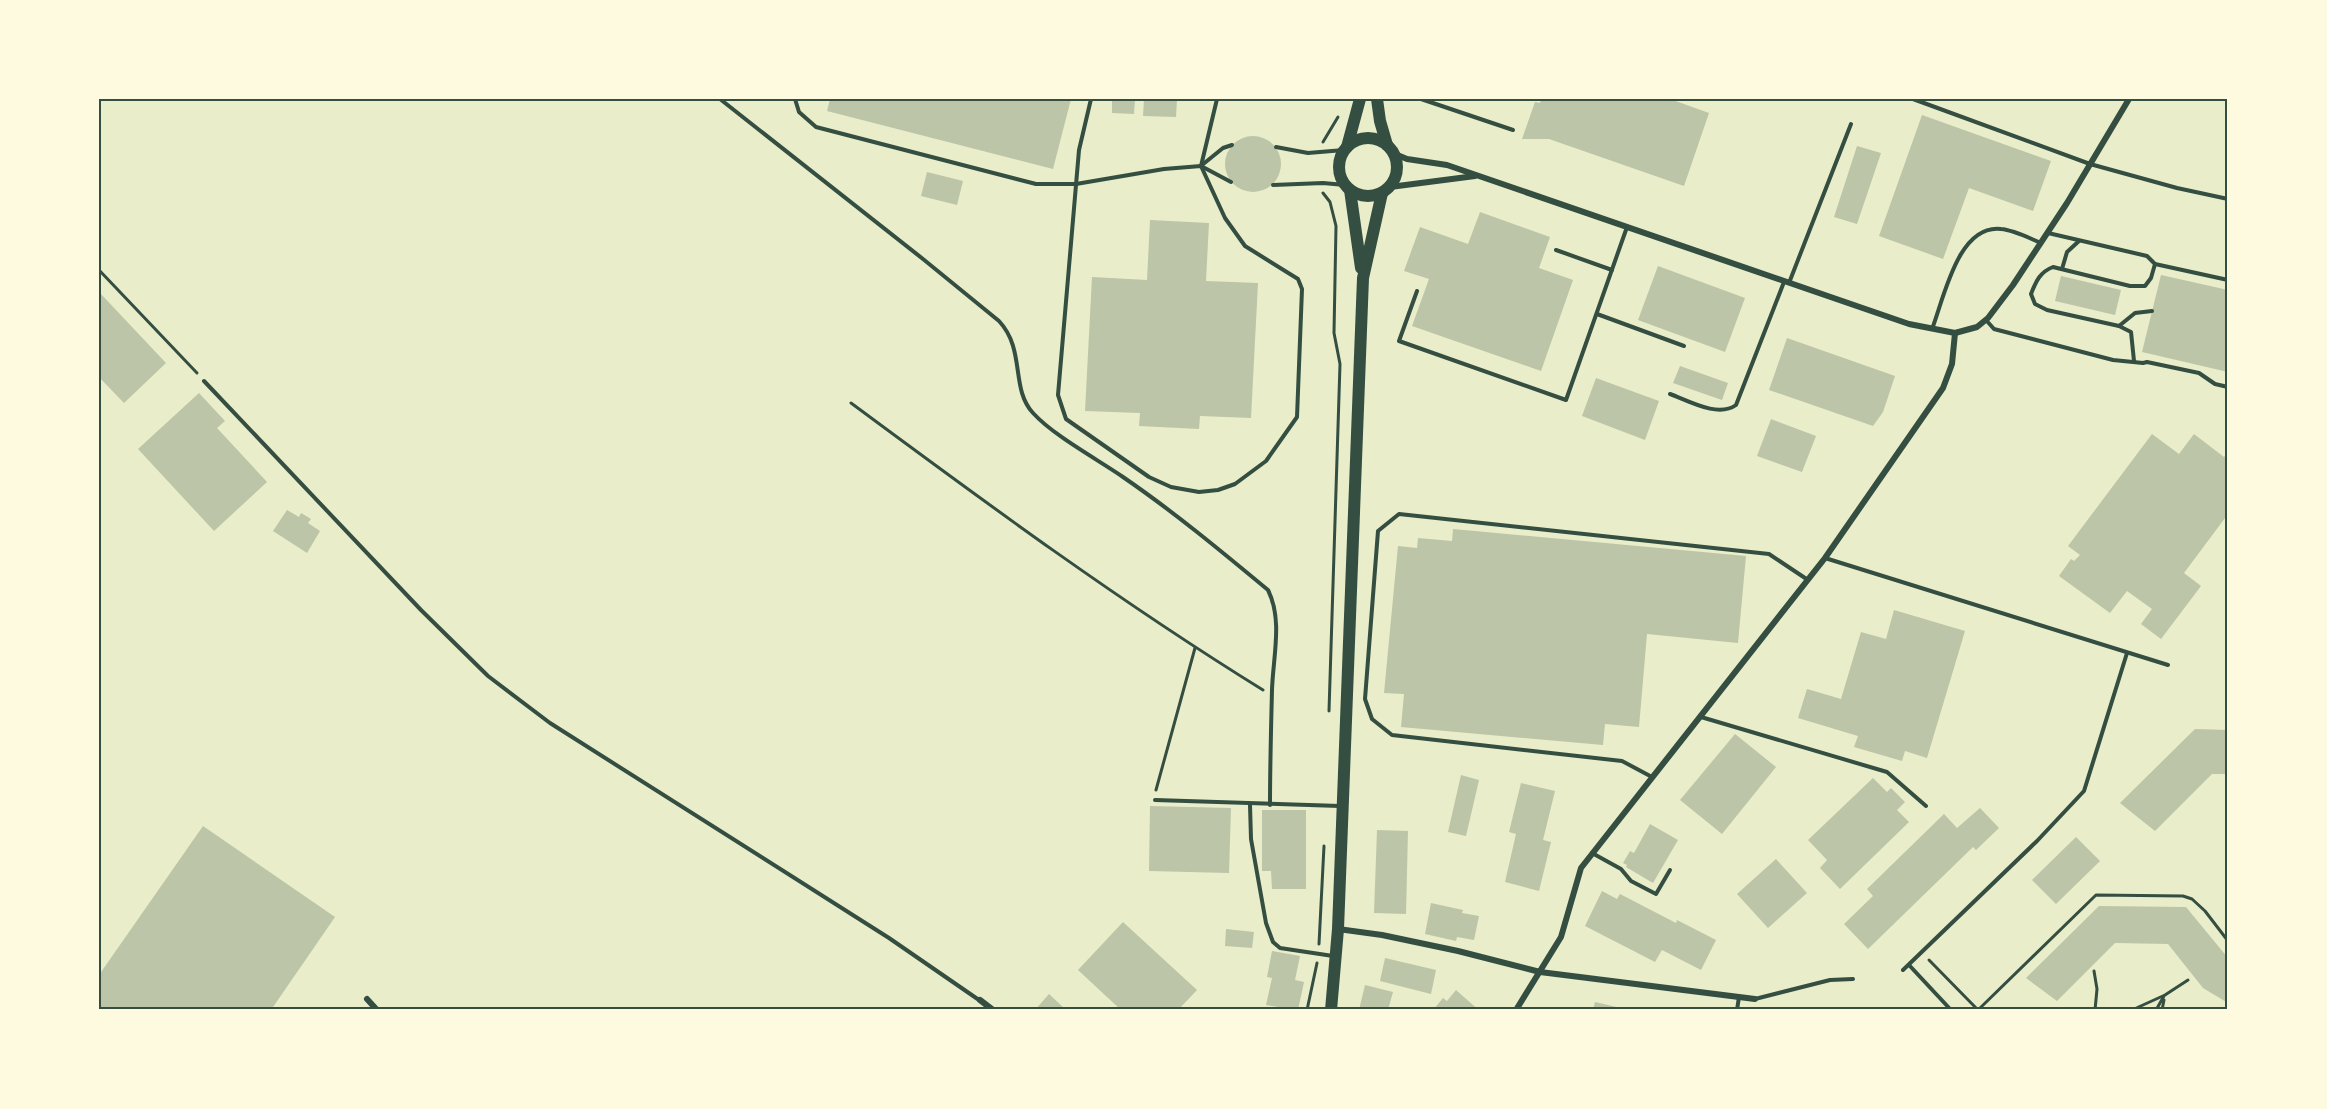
<svg xmlns="http://www.w3.org/2000/svg" width="2327" height="1109" viewBox="0 0 2327 1109" font-family="Arial,sans-serif">
<rect width="100%" height="100%" fill="#e9edc9"/>
<g fill="#bcc5a7">
<path d="M830,99H1071L1053,169L827,111Z"/>
<path d="M1112,99H1135L1134,114L1112,113Z"/>
<path d="M1144,99H1177L1176,117L1143,116Z"/>
<path d="M1541,99H1670L1709,113L1684,186L1549,139H1522L1535,102L1540,103Z"/>
<path d="M1922,115L2051,161L2033,211L1969,188L1943,259L1879,236Z"/>
<circle cx="1253" cy="164" r="28"/>
<path d="M1857,146L1881,153L1857,224L1834,217Z"/>
<path d="M927,172L963,181L957,205L921,196Z"/>
<path d="M1480,212L1550,237L1539,268L1573,280L1541,371L1412,326L1429,279L1404,271L1420,227L1468,244Z"/>
<path d="M1150,220L1209,223L1206,281L1258,283L1251,418L1200,416L1199,429L1139,426L1140,413L1085,411L1092,277L1147,280Z"/>
<path d="M1658,266L1745,298L1725,352L1638,320Z"/>
<path d="M2161,275L2228,290V372L2142,352Z"/>
<path d="M2061,276L2121,290L2115,315L2055,301Z"/>
<path d="M99,292L166,363L124,403L99,377Z"/>
<path d="M1787,338L1895,376L1883,412L1873,426L1769,390Z"/>
<path d="M1680,366L1728,383L1722,400L1673,383Z"/>
<path d="M1596,378L1659,401L1645,440L1582,416Z"/>
<path d="M199,393L225,421L217,428L267,482L214,531L138,449Z"/>
<path d="M1771,419L1816,436L1802,472L1757,456Z"/>
<path d="M2152,434L2179,454L2194,434L2224,457L2228,452V514L2184,573L2201,586L2161,639L2141,624L2152,609L2127,591L2110,613L2059,576L2071,559L2074,561L2080,555L2068,546Z"/>
<path d="M287,510L299,517L301,513L311,519L308,523L320,531L307,553L273,531Z"/>
<path d="M1453,529L1746,556L1738,643L1647,634L1639,727L1605,724L1603,745L1401,727L1404,694L1384,693L1398,546L1417,548L1418,538L1452,541Z"/>
<path d="M1894,610L1965,631L1927,758L1905,751L1902,761L1854,747L1858,736L1798,718L1807,689L1841,699L1861,632L1886,639Z"/>
<path d="M2195,729L2228,730V774H2212L2155,831L2120,803Z"/>
<path d="M1735,734L1776,767L1722,834L1680,800Z"/>
<path d="M1461,775L1479,780L1466,836L1448,832Z"/>
<path d="M1873,778L1887,792L1891,788L1905,802L1897,810L1909,822L1840,889L1820,868L1827,860L1808,840Z"/>
<path d="M1521,783L1555,791L1543,840L1551,842L1539,891L1505,882L1516,834L1509,832Z"/>
<path d="M1150,806L1231,808L1229,873L1149,871Z"/>
<path d="M1980,808L1999,828L1976,850L1973,847L1868,949L1844,924L1873,896L1867,889L1944,814L1957,828Z"/>
<path d="M1262,810H1306V889H1272L1271,871H1262Z"/>
<path d="M1650,824L1678,840L1653,883L1626,867L1627,865L1623,863L1630,851L1634,853Z"/>
<path d="M203,826L335,917L271,1010H99V975Z"/>
<path d="M1377,830L1408,831L1406,914L1374,913Z"/>
<path d="M2076,837L2100,861L2056,904L2032,880Z"/>
<path d="M1776,859L1807,893L1768,928L1737,894Z"/>
<path d="M1602,891L1617,899L1620,894L1676,923L1677,920L1716,940L1701,970L1662,950L1655,962L1585,926Z"/>
<path d="M1431,903L1463,910L1462,913L1479,916L1474,940L1457,937L1456,941L1425,934Z"/>
<path d="M2099,906L2186,907L2228,958V1003L2203,988L2168,944L2115,943L2057,1001L2026,978Z"/>
<path d="M1123,922L1197,990L1178,1010H1121L1078,970Z"/>
<path d="M1226,929L1254,932L1252,948L1225,946Z"/>
<path d="M1272,951L1300,956L1295,980L1304,982L1298,1010L1266,1005L1272,978L1267,977Z"/>
<path d="M1385,958L1436,970L1431,994L1380,981Z"/>
<path d="M1365,985L1393,992L1388,1010H1359Z"/>
<path d="M1456,990L1473,1005L1479,1010H1433L1443,998L1447,1001Z"/>
<path d="M1049,994L1066,1010H1035Z"/>
<path d="M1595,1002L1625,1009V1010H1593Z"/>
</g>
<g fill="none" stroke-linecap="round" stroke-linejoin="round">
<g stroke="#344e41" stroke-width="3">
<path d="M1323,142L1338,117"/>
<path d="M1323,193L1330,202L1336,226L1334,333L1340,364L1329,711"/>
<path d="M99,270L197,373"/>
<path d="M851,403C986,503 1119,601 1263,690"/>
<path d="M1156,790L1195,648"/>
<path d="M1319,944L1324,846"/>
<path d="M1929,960L1978,1010"/>
<path d="M2094,971L2097,989L2095,1010"/>
<path d="M1307,1010L1317,963"/>
<path d="M1978,1010L2096,895L2183,896L2192,899L2205,911L2228,941"/>
<path d="M2132,1010L2165,995L2188,980"/>
<path d="M2156,1010L2164,996"/>
<path d="M2162,1010L2164,1000"/>
</g>
<g stroke="#344e41" stroke-width="4">
<path d="M720,99L923,259L999,321C1026,350 1010,388 1033,413C1054,436 1097,459 1123,477C1174,512 1221,551 1268,590C1283,620 1273,657 1272,690C1271,728 1270,767 1270,805"/>
<path d="M795,99L799,112L816,127L1036,184H1076L1164,169L1201,166L1231,182"/>
<path d="M1091,99L1079,150L1058,395L1066,419L1149,477L1171,487L1199,492L1218,490L1235,484L1266,461L1297,417L1302,289L1298,279L1245,246L1225,218L1201,166L1217,99"/>
<path d="M1421,99L1513,130"/>
<path d="M1913,99L2090,164L2177,188L2228,199"/>
<path d="M1276,147L1308,153L1344,150"/>
<path d="M1202,165L1223,148L1232,145"/>
<path d="M1273,185L1323,183L1345,185"/>
<path d="M2048,233L2147,256L2155,264L2151,278L2145,286H2130L2053,267C2040,272 2036,281 2031,294L2035,304L2047,310L2119,326L2135,313L2152,311"/>
<path d="M1556,250L1612,270"/>
<path d="M2155,264L2228,280"/>
<path d="M2062,269L2067,252L2079,241"/>
<path d="M1789,283L1851,124"/>
<path d="M1417,291L1399,341L1566,400L1627,227"/>
<path d="M1597,314L1684,346"/>
<path d="M1986,320L1994,329L2113,360L2143,363L2147,362L2199,373L2215,384L2228,387"/>
<path d="M2119,326L2131,332L2134,361"/>
<path d="M1932,329C1944,298 1958,224 2001,229C2014,230 2029,238 2041,243"/>
<path d="M204,381L421,610L488,676L550,723L889,938L979,1000"/>
<path d="M1670,394C1689,401 1718,418 1736,405L1784,282"/>
<path d="M1825,558L2168,665"/>
<path d="M1701,717L1887,772L1926,806"/>
<path d="M1652,777L1622,761L1392,735L1372,719L1365,699L1378,531L1399,514L1769,554L1808,580"/>
<path d="M1155,800L1340,806"/>
<path d="M1250,805L1251,839L1266,923L1273,942L1280,948L1333,956"/>
<path d="M1592,853L1621,869L1631,881L1656,894L1670,870"/>
<path d="M1909,965L1951,1010"/>
<path d="M1903,970L2037,841L2084,791L2127,653"/>
<path d="M1755,999L1830,980L1853,979"/>
<path d="M1737,1010L1739,997"/>
</g>
<g stroke="#344e41" stroke-width="6">
<path d="M1395,154L1407,159L1447,165L1909,324L1955,333L1977,327L1988,318L2013,285L2067,203L2129,99"/>
<path d="M1390,187L1475,176"/>
<path d="M1338,929L1382,935L1458,951L1540,972L1755,999"/>
<path d="M367,999L377,1010"/>
<path d="M980,1000L993,1010"/>
<path d="M1516,1010L1561,937L1581,868L1825,558L1943,388L1952,364L1955,333"/>
</g>
<g stroke="#344e41" stroke-width="12">
<path d="M1377,99L1380,121L1387,145"/>
<circle cx="1368" cy="167" r="29"/>
<path d="M1347,147L1360,99"/>
<path d="M1350,190L1361,268"/>
<path d="M1331,1010L1338,929L1363,278L1382,193"/>
</g>
</g>
<rect width="2327" height="1109" fill="none" stroke="#fefae0" stroke-width="201"/>
<rect x="100" y="100" width="2126" height="908" fill="none" stroke="#344e41" stroke-width="2"/>
</svg>
